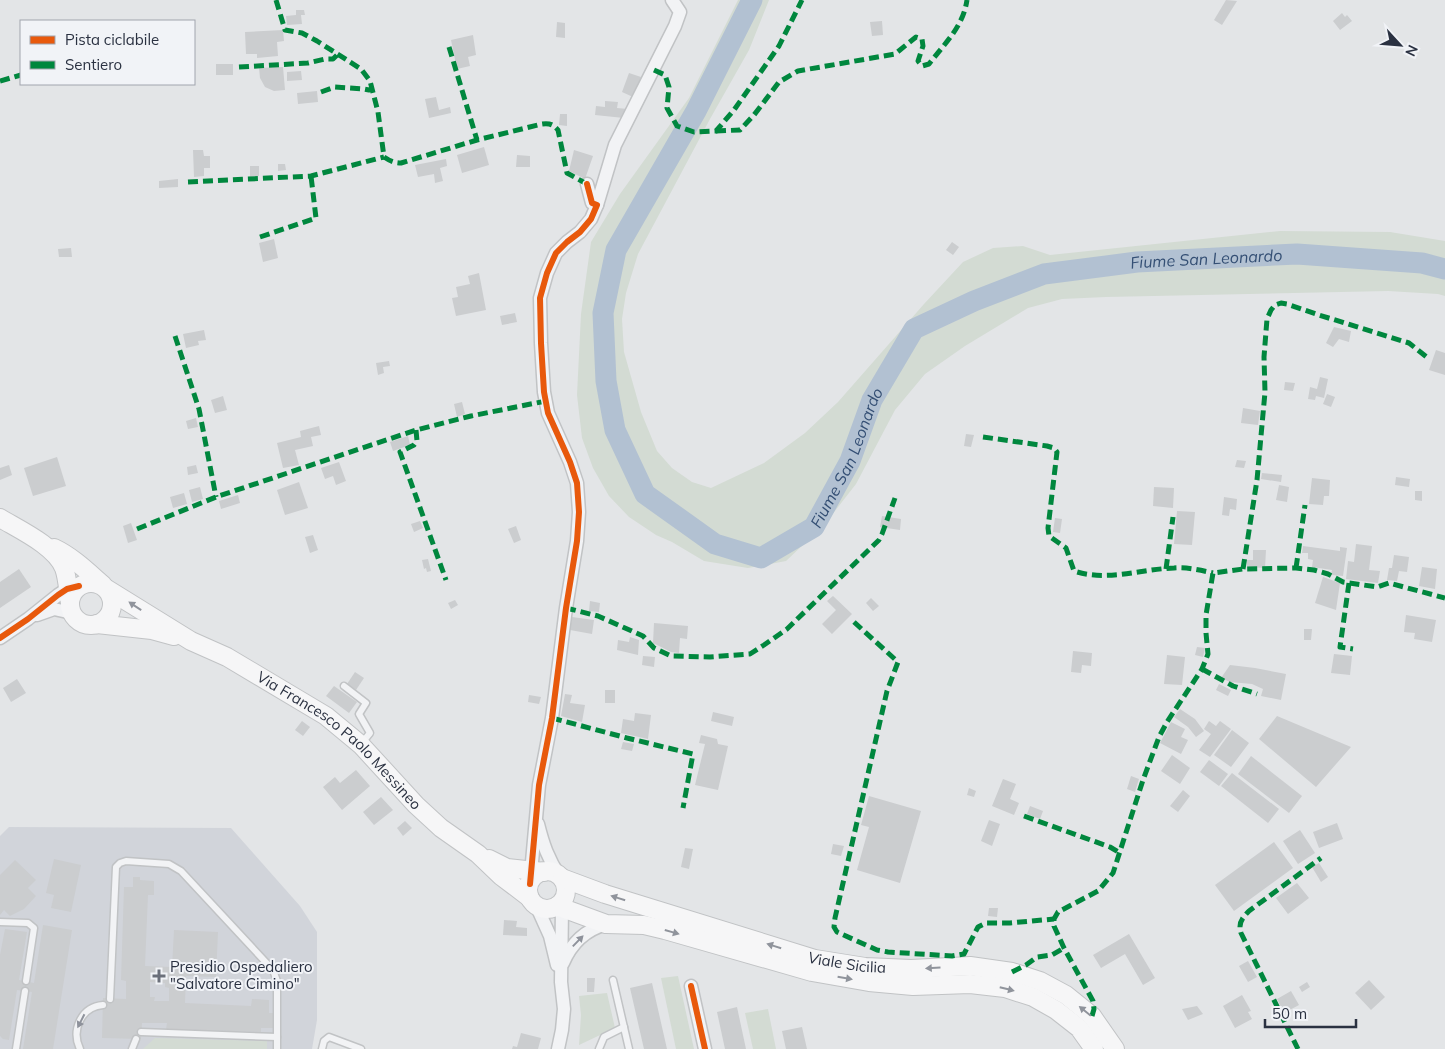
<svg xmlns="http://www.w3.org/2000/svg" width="1445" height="1049" viewBox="0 0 1445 1049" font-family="Mulish,sans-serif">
<rect width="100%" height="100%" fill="#e3e5e7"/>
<path fill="#d1d4da" d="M9,827L231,828L300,906L317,932V1020L312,1049H0V836Z"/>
<g fill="#d3dbd3">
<path d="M738,0H769L749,50L710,119L638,254L626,293L622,319L624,352L641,412L657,451L672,468L692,482L711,488L764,463L805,433L838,402L924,304L963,262L993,248L1023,246L1050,255L1280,231L1390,232L1445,241V296L1438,294L1388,291L1106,297L1062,299L1028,308L965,346L925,374L895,410L856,484L824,525L786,561L748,568L704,561L672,542L656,535L629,517L609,496L593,468L582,438L577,395L581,314L591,242L620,194L689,98Z"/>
<path d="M678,976L694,1049H676L661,978Z"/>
<path d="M607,993L615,1028L579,1045L581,1015L579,996Z"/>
<path d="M768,1009L776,1049H753L745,1013Z"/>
<path d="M155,1038L267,1041V1049H143Z"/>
</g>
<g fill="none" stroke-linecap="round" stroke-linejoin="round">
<path stroke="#b2c1d2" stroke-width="21" id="s1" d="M752,0L696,111L616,250L603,313L606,381L615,430L645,494L715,544L761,558L814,527L850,461L872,400L914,329L974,301L1044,274L1137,262L1297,254L1422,263L1445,269"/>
</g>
<g fill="#cbcdcf" fill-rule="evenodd">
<path d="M1226,0L1237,1L1222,25L1214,20Z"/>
<path d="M296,10H304L305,15H301L302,24L287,25L286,16L296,15Z"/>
<path d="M1342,13L1345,17L1347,15L1352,21L1340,30L1333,21Z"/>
<path d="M882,21L883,35L872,36L870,22Z"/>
<path d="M557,22L565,23V38L556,37Z"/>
<path d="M283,30L284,41L277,42L278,56L257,58V54H246L245,32Z"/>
<path d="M473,35L476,55L468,57L470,66L457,69L451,40Z"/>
<rect x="216" y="64" width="17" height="11"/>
<path d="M283,67L285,90L274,91L265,87L260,78L259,68Z"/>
<path d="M301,71L302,80L287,81V72Z"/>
<path d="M629,73L641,77L633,97L622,92Z"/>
<path d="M317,91L318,102L298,104L297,93Z"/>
<path d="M436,97L439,110L450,107L451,113L429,118L425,99Z"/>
<path d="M605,101L618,102L617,108L628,109L624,118L595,115L596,106L605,107Z"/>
<path d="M560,114H567V126L559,125Z"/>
<path d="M484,147L489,165L462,173L457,155Z"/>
<path d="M193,150H203L204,156H210V168H204V176L194,177Z"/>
<path d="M574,150L593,156L585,179L569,171Z"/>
<path d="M517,155L530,156V167H516Z"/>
<path d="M446,159L447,166L440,168L443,181L435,183L434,174L418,177L415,165Z"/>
<path d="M278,164H285L286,170L278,171Z"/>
<path d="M250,166H259V176L250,177Z"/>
<path d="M178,179V187L159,188V181Z"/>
<path d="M274,239L278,258L263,262L259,243Z"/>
<path d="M952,242L959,247L953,255L946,250Z"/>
<path d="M71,248L72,257H59L58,249Z"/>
<path d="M479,273L486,310L456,316L452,298L458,297L456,287L470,284L468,276Z"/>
<path d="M515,313L517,322L502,325L500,316Z"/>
<path d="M1334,327L1351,331L1349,342L1339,339L1333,347L1326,343Z"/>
<path d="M204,330L206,340L198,341L199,345L186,348L183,334Z"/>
<path d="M1436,350L1445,353V375L1429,370Z"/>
<path d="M389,361L390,366L383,367L384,373L378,375L376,363Z"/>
<path d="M1320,377L1328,379L1324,398L1316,396L1315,400L1308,399L1310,387L1317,389Z"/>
<path d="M1285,382L1295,383L1293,391L1284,390Z"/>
<path d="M1327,394L1335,397L1331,407L1323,404Z"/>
<path d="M223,396L227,410L215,413L211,400Z"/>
<path d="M462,402L465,414L457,417L454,404Z"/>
<path d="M1243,408L1260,411L1258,425L1241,423Z"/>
<path d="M196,418L198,427L188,429L186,421Z"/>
<path d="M319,426L321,435L311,437L313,446L295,450L299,465L283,468L277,443L301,437L300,431Z"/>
<path d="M966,434L974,435L971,447L964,446Z"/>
<path d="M408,436L410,445L393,451L390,442Z"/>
<path d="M57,457L66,486L33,496L24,468Z"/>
<path d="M1237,460L1246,461L1244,468L1235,467Z"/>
<path d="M339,462L346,481L336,485L333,476L325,479L321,468Z"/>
<path d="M9,465L12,475L0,480V468Z"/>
<path d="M196,465L198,473L188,475L187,467Z"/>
<path d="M1262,473L1282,475L1281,482L1261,479Z"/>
<path d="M1396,477L1410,479L1409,487L1395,485Z"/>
<path d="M1312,478L1330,480L1329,496H1324L1323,505L1309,504Z"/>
<path d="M299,482L308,508L285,515L277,490Z"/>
<path d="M1279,485L1289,487L1287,502L1276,500Z"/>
<path d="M200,487L203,499L192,502L189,490Z"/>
<path d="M1154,487L1174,488L1173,508L1153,506Z"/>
<path d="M1415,491H1422V501L1415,500Z"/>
<path d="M184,493L187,504L173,508L170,497Z"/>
<path d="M238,495L240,503L221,509L219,501Z"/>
<path d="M1224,497L1237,499L1236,510L1230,509L1229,516L1222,515Z"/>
<path d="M1177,511L1195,512L1192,545L1174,544Z"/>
<path d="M882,516L901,519L900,530L880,527Z"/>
<path d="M1055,518L1062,519L1060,533L1053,532Z"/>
<path d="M420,521L423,528L414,532L411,524Z"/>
<path d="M131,523L137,540L128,543L123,526Z"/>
<path d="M516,526L521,540L514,543L508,529Z"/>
<path d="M313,535L318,550L310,553L305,537Z"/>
<path d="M1356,544L1372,546L1369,570L1380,571L1378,583L1346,579L1348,561L1354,562Z"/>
<path d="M1303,546L1340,551V547L1347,548L1343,576L1331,575L1332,570L1312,567L1313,560L1308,559V553H1302Z"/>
<path d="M1253,550H1266L1265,568L1247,567V560H1253Z"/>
<path d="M1394,555L1409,557L1407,572L1399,571L1397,581L1387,580L1389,568H1392Z"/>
<path d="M428,559L431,571L427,572L426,568L424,569L422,560Z"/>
<path d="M1422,567L1437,569L1435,589L1419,586Z"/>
<path d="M19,569L31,587L0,608V582Z"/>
<path d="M1323,577L1340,583L1336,610L1315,603Z"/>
<path d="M833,596L852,614L832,634L822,624L836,610L827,601Z"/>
<path d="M871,598L879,606L873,611L866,603Z"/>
<path d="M455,600L458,605L451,609L448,603Z"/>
<path d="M590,601L600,603L599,612L589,611Z"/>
<path d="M1406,615L1436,620L1432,642L1414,639L1415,633L1404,632Z"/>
<path d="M572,617L594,620L592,634L570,630Z"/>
<path d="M654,623L688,626L687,639L680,638L679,653L671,652L653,643Z"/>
<path d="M1304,629H1312L1311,640H1304Z"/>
<path d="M630,637L639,640L638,655L617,650L618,640L629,642Z"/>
<path d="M1197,647L1205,648L1203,657L1195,655Z"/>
<path d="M1073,651L1092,653L1091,666L1082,665L1081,673L1071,672Z"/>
<path d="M1334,654L1352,656L1350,675L1331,673Z"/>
<path d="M1167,655L1185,657L1182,685L1164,684Z"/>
<path d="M643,656L655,657L654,667L642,665Z"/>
<path d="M1230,665L1255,668L1286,674L1281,700L1261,696L1263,689L1252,684L1230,682L1221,678Z"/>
<path d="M355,672L364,678L356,690L347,684Z"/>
<path d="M17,679L26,693L11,702L3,688Z"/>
<path d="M1219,684L1231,690L1228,696L1216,690Z"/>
<path d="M334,686L357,702L349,713L326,696Z"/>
<rect x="605" y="690" width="10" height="13"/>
<path d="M565,694L572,695L570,703L585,705L582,722L561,716Z"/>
<path d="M529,695L541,697L539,704L528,702Z"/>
<path d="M1180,709L1195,719L1204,731L1196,737L1188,727L1174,717Z"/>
<path d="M713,712L734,717L732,726L711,721Z"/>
<path d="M635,713L651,715L648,739L621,733L623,719L634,721Z"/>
<path d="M1277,716L1351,747L1316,787L1259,739Z"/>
<path d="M302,721L310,727L303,736L295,730Z"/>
<path d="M1209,721L1216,726L1220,721L1231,729L1210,757L1199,750L1211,734L1204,729Z"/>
<path d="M1171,722L1185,729L1181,737L1188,740L1181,754L1160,743Z"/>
<path d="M1232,730L1249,743L1231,767L1214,755Z"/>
<path d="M701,735L717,739L718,744L728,746L718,790L695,785L705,744L699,743Z"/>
<path d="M623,742L634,744L632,751L621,749Z"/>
<path d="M1172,755L1190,768L1180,784L1161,771Z"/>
<path d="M1251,756L1302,796L1289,813L1238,774Z"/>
<path d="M1209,760L1228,774L1219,786L1200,772Z"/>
<path d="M356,770L370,786L342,810L323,787L335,777L340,783Z"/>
<path d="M1232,773L1279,809L1268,823L1221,786Z"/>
<path d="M1131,776L1139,779L1135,792L1127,789Z"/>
<path d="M1003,779L1016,784L1010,799L1019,803L1014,815L992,806Z"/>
<path d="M969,788L976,791L974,797L967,795Z"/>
<path d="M1183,790L1190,796L1178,812L1170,806Z"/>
<path d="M869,796L921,811L900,883L857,870L869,827L861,825Z"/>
<path d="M381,797L393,810L374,825L363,812Z"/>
<path d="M1030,806L1043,811L1040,819L1027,814Z"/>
<path d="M989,820L1000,824L992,846L981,841Z"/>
<path d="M405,821L412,828L403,836L397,828Z"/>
<path d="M1337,823L1343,839L1319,848L1313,832Z"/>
<path d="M1300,830L1315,853L1298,864L1283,841Z"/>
<path d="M1274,842L1293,868L1234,911L1215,885Z"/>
<path d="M833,844L844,846L841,856L831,854Z"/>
<path d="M685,848L693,849L689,869L681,867Z"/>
<path d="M54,859L81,865L71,912L51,908L54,895L46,893Z"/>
<path d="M15,860L36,880L28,888L36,896L24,909L10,916L4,910L0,915V875Z"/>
<path d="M1319,863L1328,877L1321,882L1312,867Z"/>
<path d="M133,877H140V880L154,881V895H148L145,966L172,967L174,930L218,932L216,977L186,976L185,1003L251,1006L252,999L269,1000V1013H274V1028H261V1032L166,1029L167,1023H142L141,1039L102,1038L103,998L126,999V981L121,980L124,887H133ZM150,982L165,983V987L169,988V1001H154L155,997H150Z"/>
<path d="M1297,883L1309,898L1288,914L1276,898Z"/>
<path d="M989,908H998L997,917L988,916Z"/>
<path d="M504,920L517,921L516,927L527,928V936L503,935Z"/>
<path d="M43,925L72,930L53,1049H23L32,992L17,990L9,1040L3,1039L0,1036V955L5,929L27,932L19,980L34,983Z"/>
<path d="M1129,934L1155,978L1143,985L1125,954L1101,968L1093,955Z"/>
<path d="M1248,961L1257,977L1248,982L1239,966Z"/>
<path d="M587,978H595L594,992H587Z"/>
<path d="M1369,980L1385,997L1371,1010L1355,993Z"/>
<path d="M1307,982L1310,987L1302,992L1299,987Z"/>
<path d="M652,983L667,1049H644L630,988Z"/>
<path d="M1291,991L1299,1005L1284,1013L1277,999Z"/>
<path d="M1242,995L1251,1011L1248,1012L1252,1019L1235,1028L1223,1006Z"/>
<path d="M1197,1006L1203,1014L1188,1020L1182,1009Z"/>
<path d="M737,1007L746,1049H725L717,1012Z"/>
<path d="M802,1027L807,1049H786L782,1031Z"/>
<path d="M521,1033L541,1038L538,1049H512L513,1046L517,1047Z"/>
</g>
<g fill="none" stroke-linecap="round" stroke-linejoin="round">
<defs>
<g id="service">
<path d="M344,686L366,703L359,714L370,733L361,744"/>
<path d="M0,922L28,923L34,928L26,981"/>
<path d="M613,980L629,1049"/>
<path d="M110,999L116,867L120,863L126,861L169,864L181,871L273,970L277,981V1049"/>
<path d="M141,1032L277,1037"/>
<path d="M16,1049L25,991"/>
<path d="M80,1049C71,1030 81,1007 103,1005"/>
<path d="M132,1049L136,1039"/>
<path d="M322,1049L324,1041L329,1037L361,1049"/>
<path d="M599,1049L604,1037L624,1027"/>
</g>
<g id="minor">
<path d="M597,205L615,145L675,26L680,12L672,0"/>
<path d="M37,615L54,609L72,613"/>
<path d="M0,638L28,619L58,595L67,589L79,586"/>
<path d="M538,824C543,844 548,859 560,877"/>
<path d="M530,884L539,785L552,718L566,608L577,541L579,512L577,483L570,462L548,413L544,392L541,343L540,298L547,273L556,253L567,242L580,232L591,219L597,205L592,203L587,184"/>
<path d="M536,905L550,936L557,965"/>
<path d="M563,963C571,944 585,930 606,924"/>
<path d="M691,986L705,1049"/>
<path d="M558,1049L562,1030L564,1009L561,982L562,908L564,899"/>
</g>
<g id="secondary">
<path d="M0,518C20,530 55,546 64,568C68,579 68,592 70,603"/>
<path d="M54,548C73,557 88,572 103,585"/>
<circle cx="91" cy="604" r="21"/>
<path id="s2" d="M107,589L191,641L227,657L326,716L361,745L416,805L441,828L478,854L501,876L530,898"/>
<path d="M97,624L152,630L174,636"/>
<path d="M489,859L507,868L544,872"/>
<circle cx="547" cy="890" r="19"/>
<path id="s3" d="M562,878L605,894L815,959L865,967L911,969L970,966L1012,972L1040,981L1066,995L1092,1016L1115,1049"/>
<path d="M557,906L606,924L644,925L665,930L812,972L869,982L913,986L970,984L1005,988L1033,997L1056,1010L1079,1028L1094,1049"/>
</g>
</defs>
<use href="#service" stroke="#c1c3c5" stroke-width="9"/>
<use href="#minor" stroke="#c1c3c5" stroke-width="15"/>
<use href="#secondary" stroke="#c1c3c5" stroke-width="20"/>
<use href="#service" stroke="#f2f3f5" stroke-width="6"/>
<use href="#minor" stroke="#f2f3f5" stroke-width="12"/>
<use href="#secondary" stroke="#f6f6f7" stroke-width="18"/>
<g stroke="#00873e" stroke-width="5" stroke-dasharray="10 5" stroke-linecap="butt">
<path d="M276,0L285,30L302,33L317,41L361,69L370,81L378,112L384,157C390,161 394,163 401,163L477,140L542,124C549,123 553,124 558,130L567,173L587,184"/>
<path d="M449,47L477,140"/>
<path d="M239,67L308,63L325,59H333L338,54"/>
<path d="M654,70L665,75L669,87L667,108L677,126L694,132L716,131L734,110L779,46L802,0"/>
<path d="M0,81L21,75"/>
<path d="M321,92L335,87L364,89L369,90L373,89"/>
<path d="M716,131L740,130L754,115L779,82L798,71L895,54L916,37L922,39L923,46L918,61L922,66L929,64C945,43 963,27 967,0"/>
<path d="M188,182L311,176L384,157"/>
<path d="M260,237L316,218L311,176"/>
<path d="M175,336L199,409L216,497"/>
<path d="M416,430L417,441L414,445L400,452L446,580"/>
<path d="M983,437L1047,446L1054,448L1057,452L1048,528L1049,536L1066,548L1074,571C1107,582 1141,569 1174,568C1187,567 1200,570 1213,573"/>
<path d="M137,529L216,497L416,430L471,416L546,401"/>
<path d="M1296,568L1305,505"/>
<path d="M1166,569L1173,517"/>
<path d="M1243,569L1257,480L1265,392L1264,357L1267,319L1271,310L1275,305L1281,303L1287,304L1319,315L1409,343L1428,358"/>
<path d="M1349,583L1340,647L1353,649"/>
<path d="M566,608L598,616L643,636L654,648L671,656L710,657L750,654L764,645L787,629L879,540L882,534L895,498"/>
<path d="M854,622L898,662L887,691L835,918L834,927L837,932L877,950L888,952L952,956L964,954L978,927L986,923H1010L1054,919"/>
<path d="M1202,669L1233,686L1257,694"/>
<path d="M552,718L627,738L693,754L683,808"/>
<path d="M1024,816L1110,847L1120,853"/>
<path d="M1012,972L1026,965L1037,957L1052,955L1064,948"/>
<path d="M1092,1016L1094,1009L1093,1001L1064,948L1054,926V919L1058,912L1098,891L1113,873L1143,780L1159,737L1167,722L1202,669L1208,654L1206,633V615L1213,573L1243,569L1296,568L1314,570L1328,574L1343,582L1377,587L1389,583L1445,598"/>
<path d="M1298,1049L1241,933C1238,923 1242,918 1249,911L1321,858"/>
</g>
<defs>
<g id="cycleway">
<path d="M0,638L28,619L58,595L67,589L79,586"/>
<path d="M530,884L539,785L552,718L566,608L577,541L579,512L577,483L570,462L548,413L544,392L541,343L540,298L547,273L556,253L567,242L580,232L591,219L597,205L592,203L587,184"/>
<path d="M691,986L705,1049"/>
</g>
</defs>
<use href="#cycleway" stroke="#f1f3f7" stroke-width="9"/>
<use href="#cycleway" stroke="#e8590c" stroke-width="6"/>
</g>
<defs><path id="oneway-solid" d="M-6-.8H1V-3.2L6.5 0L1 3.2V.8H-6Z" transform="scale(1.25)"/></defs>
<g fill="#90949c">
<use href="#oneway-solid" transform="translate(135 606) rotate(-146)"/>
<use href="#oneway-solid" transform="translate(618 898) rotate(-163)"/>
<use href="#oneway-solid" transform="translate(672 932) rotate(16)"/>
<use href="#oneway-solid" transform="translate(774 946) rotate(-163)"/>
<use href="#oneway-solid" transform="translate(933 968) rotate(177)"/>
<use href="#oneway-solid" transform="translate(845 978) rotate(10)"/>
<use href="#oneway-solid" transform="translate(1007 989) rotate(14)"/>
<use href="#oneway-solid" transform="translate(1085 1011) rotate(-141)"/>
</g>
<g fill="#8e929b">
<use href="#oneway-solid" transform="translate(578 941) rotate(-46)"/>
<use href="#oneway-solid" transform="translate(81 1021) rotate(117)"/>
</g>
<path fill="#6b707b" stroke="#f1f3f7" stroke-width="2" d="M156.5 968.5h5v5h5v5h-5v5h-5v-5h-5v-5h5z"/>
<g text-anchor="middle" stroke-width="4" stroke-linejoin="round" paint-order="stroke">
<g font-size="15" fill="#2a3141" stroke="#f1f3f7">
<text dy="5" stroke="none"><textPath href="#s2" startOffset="279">Via Francesco Paolo Messineo</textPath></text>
<text dy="5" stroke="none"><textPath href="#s3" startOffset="298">Viale Sicilia</textPath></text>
</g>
<g font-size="15" fill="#2a3141" stroke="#f1f3f7" text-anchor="start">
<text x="170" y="972">Presidio Ospedaliero<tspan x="170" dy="17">"Salvatore Cimino"</tspan></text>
</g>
<g font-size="16" font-style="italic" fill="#344f74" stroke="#f1f3f7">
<text dy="6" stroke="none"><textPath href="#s1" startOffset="1260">Fiume San Leonardo</textPath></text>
<text dy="6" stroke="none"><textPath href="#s1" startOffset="810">Fiume San Leonardo</textPath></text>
</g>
</g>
<rect x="20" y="20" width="175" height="65" fill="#f1f3f7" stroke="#a1a5ae"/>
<rect x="30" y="36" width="25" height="8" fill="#e8590c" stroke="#a1a5ae"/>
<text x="65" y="45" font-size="15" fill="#2a3141">Pista ciclabile</text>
<rect x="30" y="61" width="25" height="8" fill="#00873e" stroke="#a1a5ae"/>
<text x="65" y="70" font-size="15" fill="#2a3141">Sentiero</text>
<g transform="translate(1400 45) rotate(116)" stroke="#f1f3f7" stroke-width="4" paint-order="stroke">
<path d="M0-4L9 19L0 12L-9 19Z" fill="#2a3141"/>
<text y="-8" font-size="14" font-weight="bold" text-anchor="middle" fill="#2a3141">N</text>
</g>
<path d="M1265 1019v8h91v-8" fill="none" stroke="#2a3141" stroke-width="2.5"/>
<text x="1272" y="1019" font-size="15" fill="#2a3141" stroke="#f1f3f7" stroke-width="4" paint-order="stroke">50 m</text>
</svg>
